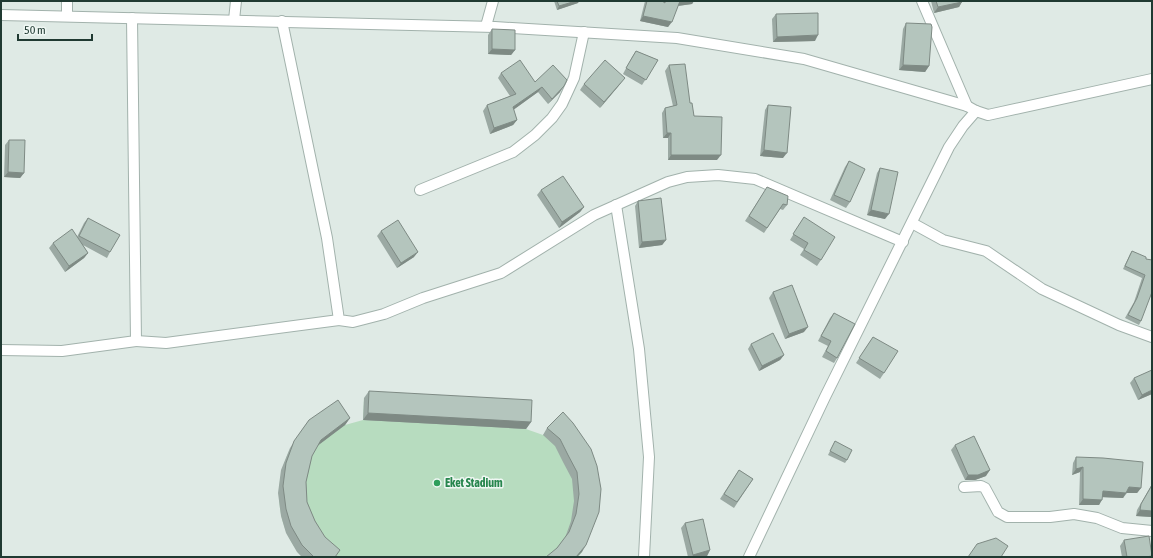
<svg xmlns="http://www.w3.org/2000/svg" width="1153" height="558" viewBox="0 0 1153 558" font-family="'Asap Condensed',sans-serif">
<rect width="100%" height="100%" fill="#dfeae5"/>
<path fill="#b7dcbf" d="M364,398L527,407L526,429L543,435L558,419L568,430L582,552L578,557H302C273,524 272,475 296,439C299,435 301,430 305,426C313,419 324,413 333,407L345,425L363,420Z"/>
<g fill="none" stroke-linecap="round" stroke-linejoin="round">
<defs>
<g id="street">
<path d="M922,1L967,106"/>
<path d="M1,15L495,27L677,38L804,59L967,106L976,111L988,115L1152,79"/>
<path d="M67,16V1"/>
<path d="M234,20L236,1"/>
<path d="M282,21L327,238L339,320L353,322L384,314L423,298L501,273L594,215L668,182L687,177L718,175L755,179L903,242"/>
<path d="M486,26L493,1"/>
<path d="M420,190L513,152L535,135L552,118L562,104L574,78L584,32"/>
<path d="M616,205L639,349L649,457L644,557"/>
<path d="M912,223L943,240L986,251L1042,289L1119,325L1152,337"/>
<path d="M136,341L166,343L339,320"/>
<path d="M1,350L62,351L136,341L132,18"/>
<path d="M964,487L981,486L985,488L998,512L1007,517H1050L1074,514L1097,518L1122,528L1152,531"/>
<path d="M749,557L825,397L949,147L963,126L976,111"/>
</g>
</defs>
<use href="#street" stroke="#a2b2ac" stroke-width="12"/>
<use href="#street" stroke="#fff" stroke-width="10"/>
</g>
<g fill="#9ba9a3">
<path d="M554,1H579L578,3L557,10Z"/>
<path d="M645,1H694L692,4L678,6L668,27L640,21Z"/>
<path d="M931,1H962L959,7L934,13Z"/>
<path d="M776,14L815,41L773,42L772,19Z"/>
<path d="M906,23L929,66L925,72L899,70L903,29Z"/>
<path d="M492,29L515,50L511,55L488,54V35Z"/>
<path d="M636,51L658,60L642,85L623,74L632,57Z"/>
<path d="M669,65L690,103L694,116L717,160H668V138H663L662,113L665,108L673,106L665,71Z"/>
<path d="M501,73L535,82L560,92L548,104L538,92L513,110L517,120L513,125L490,134L483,111L487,105L510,96L498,78Z"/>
<path d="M621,83L600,108L580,90L584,84Z"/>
<path d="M768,105L783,158L760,156L765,110Z"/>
<path d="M9,140L24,173L20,178L4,177L5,145Z"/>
<path d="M849,161L850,202L846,208L830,200L845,167Z"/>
<path d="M880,168L885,219L867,215L877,173Z"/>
<path d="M541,190L584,207L580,212L559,228L537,195Z"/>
<path d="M764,192L787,205L783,210L780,209L764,233L745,221Z"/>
<path d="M638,201L666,240L662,245L639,248L635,206Z"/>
<path d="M804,217L821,260L817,266L800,255L804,249L790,240Z"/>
<path d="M88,218L110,252L107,258L83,245L88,253L84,258L65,272L49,248L53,243L77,237L84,223Z"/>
<path d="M381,231L414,257L397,268L377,236Z"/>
<path d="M1132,251L1146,259L1141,321L1139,325L1125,318L1134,302L1142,278L1123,269L1130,254Z"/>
<path d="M773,292L804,332L785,339L769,298Z"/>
<path d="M834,313L837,358L834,363L822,357L828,346L818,341L830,318Z"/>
<path d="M873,337L884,373L880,379L856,363Z"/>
<path d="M751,344L784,355L780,360L759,371L748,349Z"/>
<path d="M1134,378L1152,394L1138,400L1130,383Z"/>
<path d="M369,391L531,422L526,429L363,420L364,398Z"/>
<path d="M350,418L345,425L318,445L312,456L306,482L307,502L315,521L335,557H302L297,552L286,533L281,516L278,493L281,470L290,448L309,420Z"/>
<path d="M547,428L591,449L582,552L557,548L565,538L571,521L574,501L572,479L563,462L555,446L543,435Z"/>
<path d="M835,441L847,460L845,463L828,455Z"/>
<path d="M955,445L986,476L975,480H965L951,450Z"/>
<path d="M1076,457L1141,488L1137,493H1127L1123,498L1102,497L1099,505H1079L1080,472L1072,475L1073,463Z"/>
<path d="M739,470L753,479L734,508L720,499Z"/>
<path d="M1152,484V517L1136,516L1137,510Z"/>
<path d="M685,523L710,550L707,556L701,557H688L681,528Z"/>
<path d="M1124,540L1152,556L1151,557H1122L1120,546Z"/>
</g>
<g fill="#7e8a84">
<path d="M576,1H579L578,3L557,10L559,6Z"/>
<path d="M680,1H694L692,4L677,6Z"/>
<path d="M962,2L959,7L934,13L938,7Z"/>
<path d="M643,16L672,22L668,27L640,21Z"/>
<path d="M818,35L815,41L773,42L777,37Z"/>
<path d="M492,49L515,50L511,55L488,54Z"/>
<path d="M903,65L929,66L925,72L899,70Z"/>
<path d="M625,78L621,83L600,108L604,102Z"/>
<path d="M564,86L560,92L548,104L552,99Z"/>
<path d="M542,87L538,92L509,113L513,107Z"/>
<path d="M517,120L513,125L490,134L494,128Z"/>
<path d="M667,133H671L668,138H663Z"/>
<path d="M764,150L787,153L783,158L760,156Z"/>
<path d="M671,155H721L717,160H668Z"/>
<path d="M8,172L24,173L20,178L4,177Z"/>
<path d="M584,207L580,212L559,228L562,222Z"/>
<path d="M871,210L889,214L885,219L867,215Z"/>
<path d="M666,240L662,245L639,248L642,242Z"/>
<path d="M418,252L414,257L397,268L401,263Z"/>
<path d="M88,253L84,258L65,272L69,266Z"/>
<path d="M808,327L804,332L785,339L789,334Z"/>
<path d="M784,355L780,360L759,371L762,366Z"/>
<path d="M1152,390V394L1138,400L1142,395Z"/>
<path d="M368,413L531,422L526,429L363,420Z"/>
<path d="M350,418L345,425L316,447L321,440Z"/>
<path d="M1083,467L1080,472L1072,475L1076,469Z"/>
<path d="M990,470L986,476L975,480H965L968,475Z"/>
<path d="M1129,487L1141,488L1137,493H1125Z"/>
<path d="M1103,491L1126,493L1123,498L1099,497Z"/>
<path d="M1083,499L1102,500L1099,505H1079Z"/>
<path d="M1140,510L1152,511V517L1136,516Z"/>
<path d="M586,545L582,552L577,557H576Z"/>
<path d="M710,550L707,556L701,557H692L693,555Z"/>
</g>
<g fill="#b4c5bd" stroke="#7e8a84">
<path d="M557,1H576L559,6Z"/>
<path d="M647,1H662L665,3V1H680L672,22L643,16Z"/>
<path d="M936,1H962V2L938,7Z"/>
<path d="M818,13V35L777,37L776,14Z"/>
<path d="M906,23L931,24L932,27L929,66L903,65Z"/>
<path d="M492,29L515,30V50L492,49Z"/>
<path d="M636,51L658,60L646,80L626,68Z"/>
<path d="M520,60L535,82L553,65L567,80L564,86L552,99L542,87L513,107L517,120L494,128L487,105L516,94L501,73Z"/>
<path d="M605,60L625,78L604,102L584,84Z"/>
<path d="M685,64L690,103H692L694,116L722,117L721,155H671V133H667L665,108L677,105L669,65Z"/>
<path d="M768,105L791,107L787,153L764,150Z"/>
<path d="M9,140H25L24,173L8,172Z"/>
<path d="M849,161L865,169L850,202L834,195Z"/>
<path d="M880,168L898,172L889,214L871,210Z"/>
<path d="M563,176L584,207L562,222L541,190Z"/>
<path d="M767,187L788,196L787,205L783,204L767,228L749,216Z"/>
<path d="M661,198L666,240L642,242L638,201Z"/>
<path d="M804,217L835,237L821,260L804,250L808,243L793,234Z"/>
<path d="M88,218L120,235L110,252L79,236Z"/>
<path d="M398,220L418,252L401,263L381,231Z"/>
<path d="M72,229L88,253L69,266L53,243Z"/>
<path d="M1132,251L1146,257V259L1152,260V292L1141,321L1128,315L1137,298L1145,275L1125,266Z"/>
<path d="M792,285L808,327L789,334L773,292Z"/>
<path d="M834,313L855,324L837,358L826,351L831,341L821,336Z"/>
<path d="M773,333L784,355L762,366L751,344Z"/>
<path d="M873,337L898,351L884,373L859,358Z"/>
<path d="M1152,370V390L1142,395L1134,378Z"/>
<path d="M369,391L532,400L531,422L368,413Z"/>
<path d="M338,400L350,418L321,440L312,456L306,482L307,502L315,521L325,537L340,550L335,557H314L302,545L291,526L286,509L283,486L286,463L294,441L309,420Z"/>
<path d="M563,412L573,423L591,449L597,466L601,489L599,512L586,545L576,557H546L557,548L569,532L576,514L579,494L577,472L568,455L560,439L547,428Z"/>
<path d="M974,436L990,470L978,475H968L955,445Z"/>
<path d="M835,441L852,450L847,460L830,451Z"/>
<path d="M1076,457L1103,458L1143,462L1141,488L1129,487L1126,493L1103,491L1102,500L1083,499V467L1076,469Z"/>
<path d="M739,470L753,479L737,502L724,494Z"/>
<path d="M1152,485V511L1140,510L1141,504Z"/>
<path d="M703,519L710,550L693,555L685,523Z"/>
<path d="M1149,536L1152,556L1145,557H1127L1124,540Z"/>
<path d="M996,538L1008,546L1001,557H968L977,544Z"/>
</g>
<circle fill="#2e9e5b" stroke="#eff7f3" stroke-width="1.5" cx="437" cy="483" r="4"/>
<g text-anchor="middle" stroke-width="3" stroke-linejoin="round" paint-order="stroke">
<g font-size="12" font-weight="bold" fill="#27864d" stroke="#eff7f3" text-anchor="start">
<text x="445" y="487">Eket Stadium</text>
</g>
</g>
<rect width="1153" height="558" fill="none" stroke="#203a32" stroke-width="4"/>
<path d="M18 34v6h74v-6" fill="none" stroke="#203a32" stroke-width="2"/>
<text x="24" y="34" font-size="12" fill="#203a32" stroke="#eff7f3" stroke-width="3" paint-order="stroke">50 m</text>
</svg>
